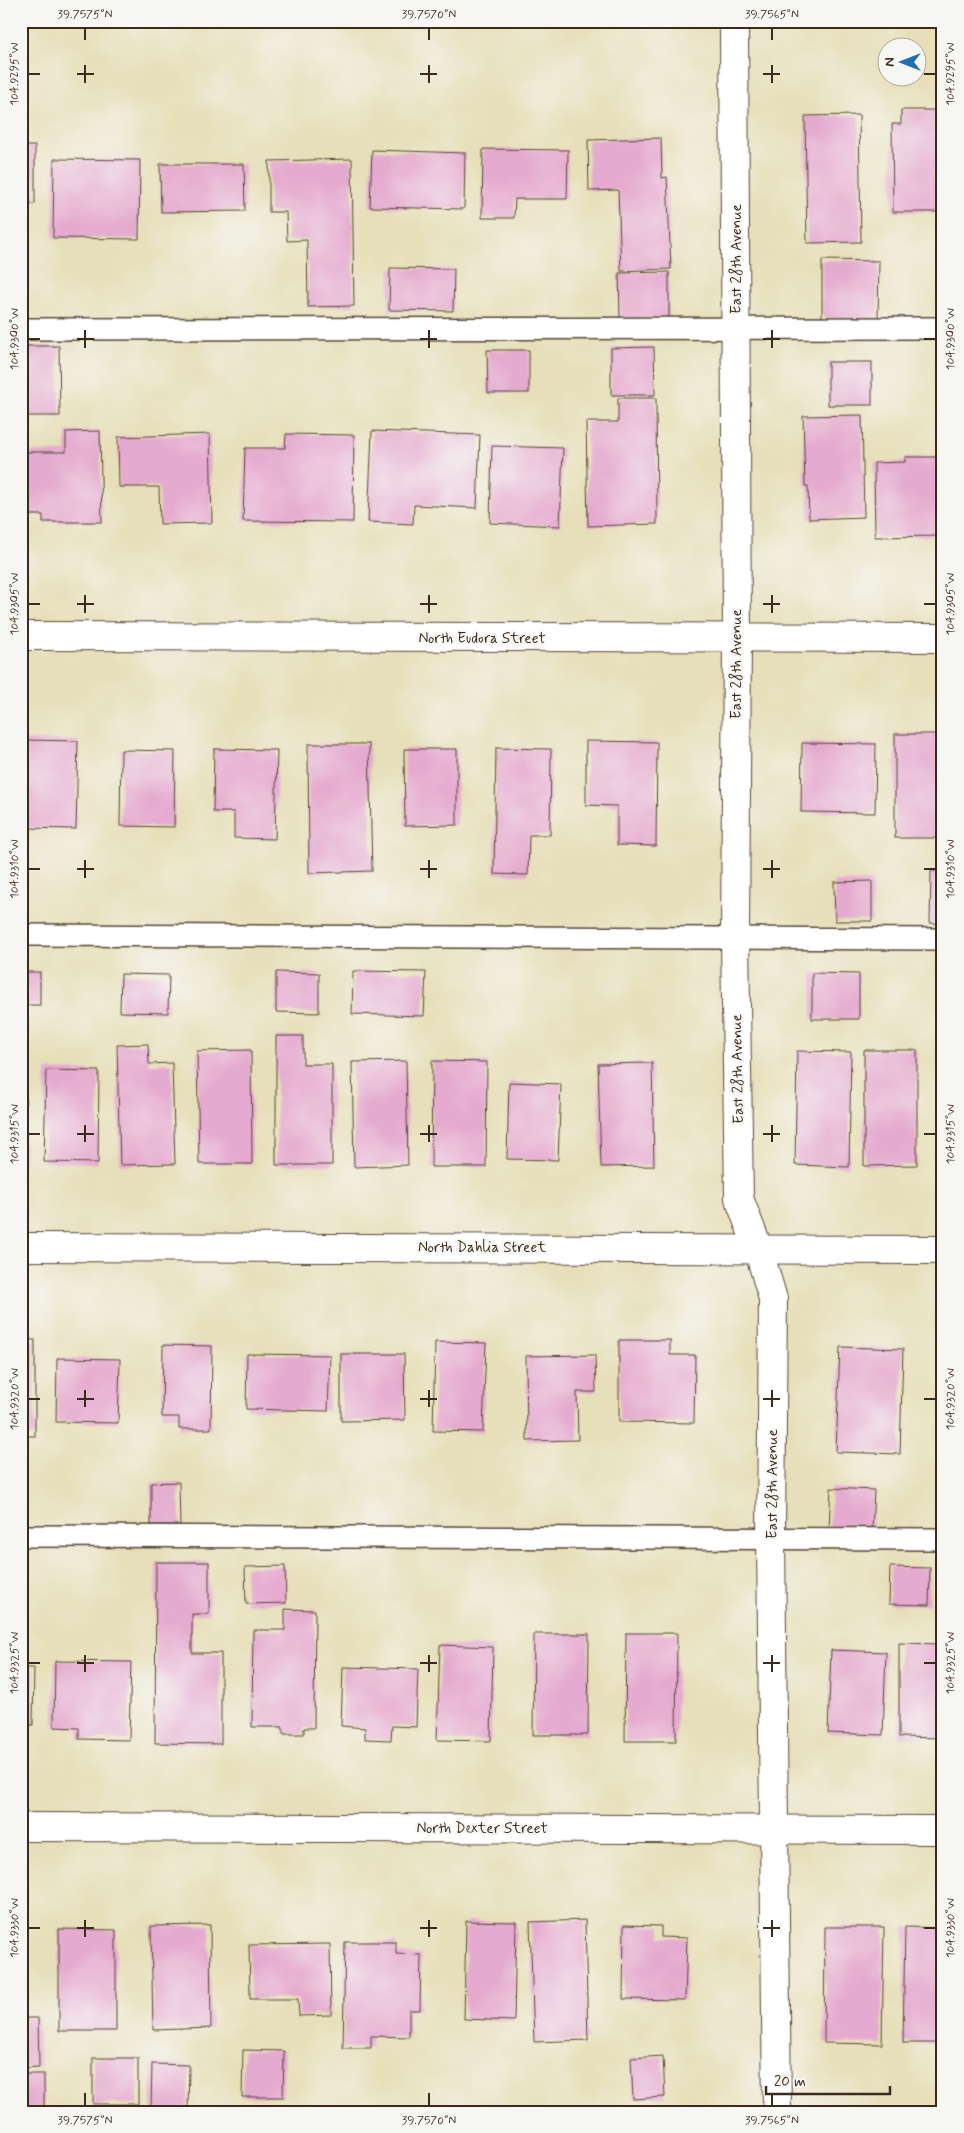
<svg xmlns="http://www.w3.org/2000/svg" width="964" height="2133" viewBox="0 0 964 2133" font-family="Mynerve,sans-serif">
<rect width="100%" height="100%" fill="#f6f6f2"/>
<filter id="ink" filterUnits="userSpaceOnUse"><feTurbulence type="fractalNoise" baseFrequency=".02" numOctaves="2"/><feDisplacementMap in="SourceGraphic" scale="10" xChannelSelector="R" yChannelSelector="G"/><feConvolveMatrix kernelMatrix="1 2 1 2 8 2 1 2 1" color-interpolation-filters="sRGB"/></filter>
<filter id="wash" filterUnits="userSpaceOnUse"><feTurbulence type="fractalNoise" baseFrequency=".0096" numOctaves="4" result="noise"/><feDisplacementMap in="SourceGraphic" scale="20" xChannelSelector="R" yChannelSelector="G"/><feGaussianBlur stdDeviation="1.12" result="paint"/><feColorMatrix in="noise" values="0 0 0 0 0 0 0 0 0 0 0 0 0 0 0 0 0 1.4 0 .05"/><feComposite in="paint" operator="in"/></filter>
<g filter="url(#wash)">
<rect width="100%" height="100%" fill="#e7dfb9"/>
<g id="blocks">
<g fill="#e5aacf">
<path d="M901,110H943V212H893L892,124H901Z"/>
<path d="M859,115L861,242L807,243L805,116Z"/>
<path d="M661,138L662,178L667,177L671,269L621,271L618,190L589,191L588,140Z"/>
<rect x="21" y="146" width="14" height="58"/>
<path d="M483,149L568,150L567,199H515L514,218H482Z"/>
<path d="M372,150L465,153L464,209L370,207Z"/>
<path d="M54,159L140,160L139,239L53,238Z"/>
<path d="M352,159L354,306L308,307L307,240L287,241L286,212H269V161Z"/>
<path d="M160,164H244L245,211L161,212Z"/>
<path d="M822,260L879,261L878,319L822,318Z"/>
<path d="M390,268L454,269L453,311L389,310Z"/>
<path d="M669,272V318L620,319L619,273Z"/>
<path d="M21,346H59L60,416H21Z"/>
<path d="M654,347L655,395H611V348Z"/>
<path d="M487,350H529V393H488Z"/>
<path d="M938,358H943V437H941Z"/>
<rect x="828" y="362" width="44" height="43"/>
<path d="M618,398H656L657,524L588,526L586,422H618Z"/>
<path d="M862,415L864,517L809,519L808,486H805L803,416Z"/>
<path d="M100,431L102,522H43V515H25L24,452H66V432Z"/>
<path d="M372,431L480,435L477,508L414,505L413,524L368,522Z"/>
<path d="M210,434L212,523L160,524L159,487H119L118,437Z"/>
<path d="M286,434L354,435L353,522L243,521L245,448H285Z"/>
<path d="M492,446L563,448L560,526L490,523Z"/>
<path d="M905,457H943V536L875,537L874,463L905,462Z"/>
<rect x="895" y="734" width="48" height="104"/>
<path d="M25,740L78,741L76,829L23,828Z"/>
<path d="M586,741L657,742L656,846L617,845V806L586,805Z"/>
<path d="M802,743L876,744L875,813L801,812Z"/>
<path d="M308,744H369L372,871L309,873Z"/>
<path d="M496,748L551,749L550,835H529L528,875L494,874Z"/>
<path d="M214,749L277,750L275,839L234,838V812H213Z"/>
<path d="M404,749H457V825L405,826Z"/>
<path d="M121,750L175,751L174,827L120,826Z"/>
<path d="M931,871H943V924L930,923Z"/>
<path d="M872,881V921H835L834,882Z"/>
<path d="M353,971L426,972L424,1016L352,1014Z"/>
<rect x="21" y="972" width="19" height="33"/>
<path d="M276,972L319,973V1013L276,1012Z"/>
<path d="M812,973L859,974V1019H812Z"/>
<path d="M121,974L169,975L168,1013L120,1012Z"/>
<path d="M276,1036H303V1064H332V1165H276Z"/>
<path d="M148,1044L149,1064L172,1063L175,1164L120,1165L117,1045Z"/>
<path d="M21,1049H26L25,1163H21Z"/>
<path d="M251,1050L252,1164H199L197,1051Z"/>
<path d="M864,1050H917V1165L864,1166Z"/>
<path d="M797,1051L851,1052L849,1167L795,1165Z"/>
<path d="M406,1061L408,1165L354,1167L352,1062Z"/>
<path d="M432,1061L487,1062L486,1167H431Z"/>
<path d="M652,1063L654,1166L601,1167L598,1064Z"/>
<path d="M46,1070L99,1071L98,1163L44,1162Z"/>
<path d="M509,1082L561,1084L558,1160L507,1159Z"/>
<rect x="21" y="1340" width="14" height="96"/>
<path d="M619,1340H670V1355H695L694,1423L619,1422Z"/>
<path d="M435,1342L486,1343L483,1432L433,1431Z"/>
<path d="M163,1345L212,1346L211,1429H179V1417H162Z"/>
<path d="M840,1347L903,1349L900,1454L836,1452Z"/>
<path d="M247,1354L330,1355L328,1411L246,1409Z"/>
<path d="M341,1354H404L405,1420L341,1421Z"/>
<path d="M595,1355L596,1392H577L578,1440L527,1441L526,1356Z"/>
<path d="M57,1358L120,1359L118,1423L56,1422Z"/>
<path d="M179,1482L180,1525H151V1483Z"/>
<path d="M831,1488L874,1490L872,1531L829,1529Z"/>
<path d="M156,1562H209V1614H192V1653H221V1744L155,1743Z"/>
<path d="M285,1566L286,1603L246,1604L245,1567Z"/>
<path d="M890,1567L930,1568L929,1605L889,1604Z"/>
<path d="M285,1609L315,1610L314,1728H304V1734H283V1727H252L253,1630H285Z"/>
<path d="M626,1633H677L676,1741H625Z"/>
<path d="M534,1634H589L588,1735H533Z"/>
<path d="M899,1643L943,1644V1738L899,1737Z"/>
<path d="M440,1645L493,1647L491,1741L437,1740Z"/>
<path d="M831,1650L886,1652L883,1735L828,1733Z"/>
<path d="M55,1661L131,1662L129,1740L79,1739V1728L54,1727Z"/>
<path d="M343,1667L418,1669L416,1727L392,1726L391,1740L365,1739V1728L341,1726Z"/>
<path d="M21,1668H34L33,1725H21Z"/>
<path d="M585,1920L588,2040L534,2042L530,1922Z"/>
<path d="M466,1921L516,1922L514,2021L464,2019Z"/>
<path d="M210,1925L211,2028L153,2030L151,1926Z"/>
<path d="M624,1925L661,1926V1937L687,1938L685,2000L623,1999Z"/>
<path d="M825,1927H884L882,2044L824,2043Z"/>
<path d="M905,1927L943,1928V2043H903Z"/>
<path d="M59,1929L116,1930V2031H59Z"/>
<path d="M345,1942H396V1954L421,1955L420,2010H409V2037L371,2036V2048H343Z"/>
<path d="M330,1944L331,2015L299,2016L298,1999H250L249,1945Z"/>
<path d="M21,2018H38L39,2067L21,2068Z"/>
<path d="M243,2050L284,2051L283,2097H242Z"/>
<path d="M663,2056L665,2097L633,2099L631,2058Z"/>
<rect x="93" y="2058" width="45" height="46"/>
<path d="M152,2064L189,2065L188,2111L151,2110Z"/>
<rect x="21" y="2074" width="23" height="38"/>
</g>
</g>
</g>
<g filter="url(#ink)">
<use href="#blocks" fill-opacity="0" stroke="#554535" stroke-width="1"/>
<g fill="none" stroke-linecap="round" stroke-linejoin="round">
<defs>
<g id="lane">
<path d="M21,329L943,328"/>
<path d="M21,935L943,939"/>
<path d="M21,1536L943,1539"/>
</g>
<g id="street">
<path d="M734,21L737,639L735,939L739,1198L758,1248L773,1299L771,1538L777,2112"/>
<path d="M21,636L943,638"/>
<path d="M21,1247L943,1250"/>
<path d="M21,1827L943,1830"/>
</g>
</defs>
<use href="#lane" stroke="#554535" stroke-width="24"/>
<use href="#street" stroke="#554535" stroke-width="30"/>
<use href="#lane" stroke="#fff" stroke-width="21"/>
<use href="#street" stroke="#fff" stroke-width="28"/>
</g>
</g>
<path fill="none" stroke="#3b2a1e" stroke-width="2" d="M85,28V40M429,28V40M772,28V40M85,65V83M429,65V83M772,65V83M28,74H40M77,74H94M420,74H437M763,74H780M924,74H936M85,330V348M429,330V348M772,330V348M28,339H40M77,339H94M420,339H437M763,339H780M924,339H936M85,595V613M429,595V613M772,595V613M28,604H40M77,604H94M420,604H437M763,604H780M924,604H936M85,860V878M429,860V878M772,860V878M28,869H40M77,869H94M420,869H437M763,869H780M924,869H936M85,1125V1142M429,1125V1142M772,1125V1142M28,1134H40M77,1134H94M420,1134H437M763,1134H780M924,1134H936M85,1390V1407M429,1390V1407M772,1390V1407M28,1399H40M77,1399H94M420,1399H437M763,1399H780M924,1399H936M85,1655V1672M429,1655V1672M772,1655V1672M28,1663H40M77,1663H94M420,1663H437M763,1663H780M924,1663H936M85,1920V1937M429,1920V1937M772,1920V1937M28,1928H40M77,1928H94M420,1928H437M763,1928H780M924,1928H936M85,2093V2106M429,2093V2106M772,2093V2106"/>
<g text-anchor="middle" stroke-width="4.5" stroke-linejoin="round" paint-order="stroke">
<g font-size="15" fill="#3b2a1e" stroke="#f6f6f2">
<text transform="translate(736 259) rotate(-90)" y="5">East 28th Avenue</text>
<text x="482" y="643">North Eudora Street</text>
<text transform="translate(736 664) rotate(-90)" y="5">East 28th Avenue</text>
<text transform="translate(737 1069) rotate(-91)" y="5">East 28th Avenue</text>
<text x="482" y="1252">North Dahlia Street</text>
<text transform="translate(772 1484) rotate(-90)" y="5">East 28th Avenue</text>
<text x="482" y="1833">North Dexter Street</text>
</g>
</g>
<rect width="964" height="2133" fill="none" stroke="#f6f6f2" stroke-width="55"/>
<g transform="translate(902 62) rotate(270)"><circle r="24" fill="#f6f6f2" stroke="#aba49d"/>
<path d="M0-4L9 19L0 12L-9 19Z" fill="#1f6fb2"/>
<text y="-8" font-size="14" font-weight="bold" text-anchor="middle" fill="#3b2a1e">N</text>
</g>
<path d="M766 2086v8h124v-8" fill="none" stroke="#3b2a1e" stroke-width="2.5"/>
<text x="774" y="2086" font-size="15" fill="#3b2a1e" stroke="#f6f6f2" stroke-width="4" paint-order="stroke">20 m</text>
<rect x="28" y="28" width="908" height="2078" fill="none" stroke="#3b2a1e" stroke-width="2"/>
<g font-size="12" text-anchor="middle" fill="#3b2a1e">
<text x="85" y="18">39.7575°N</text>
<text x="429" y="18">39.7570°N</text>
<text x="772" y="18">39.7565°N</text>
<text transform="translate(950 74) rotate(-90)" y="4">104.9295°W</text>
<text transform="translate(14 74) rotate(-90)" y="4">104.9295°W</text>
<text transform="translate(950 339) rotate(-90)" y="4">104.9300°W</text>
<text transform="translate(14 339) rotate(-90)" y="4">104.9300°W</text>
<text transform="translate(950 604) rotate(-90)" y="4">104.9305°W</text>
<text transform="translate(14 604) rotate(-90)" y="4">104.9305°W</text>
<text transform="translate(950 869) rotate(-90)" y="4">104.9310°W</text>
<text transform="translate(14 869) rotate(-90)" y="4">104.9310°W</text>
<text transform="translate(950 1134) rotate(-90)" y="4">104.9315°W</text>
<text transform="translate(14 1134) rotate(-90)" y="4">104.9315°W</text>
<text transform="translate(14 1399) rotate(-90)" y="4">104.9320°W</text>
<text transform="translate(950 1399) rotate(-90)" y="4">104.9320°W</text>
<text transform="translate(14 1663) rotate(-90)" y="4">104.9325°W</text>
<text transform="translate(950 1663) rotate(-90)" y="4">104.9325°W</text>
<text transform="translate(14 1928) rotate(-90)" y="4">104.9330°W</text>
<text transform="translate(950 1928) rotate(-90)" y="4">104.9330°W</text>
<text x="85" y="2124">39.7575°N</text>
<text x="429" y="2124">39.7570°N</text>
<text x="772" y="2124">39.7565°N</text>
</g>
</svg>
